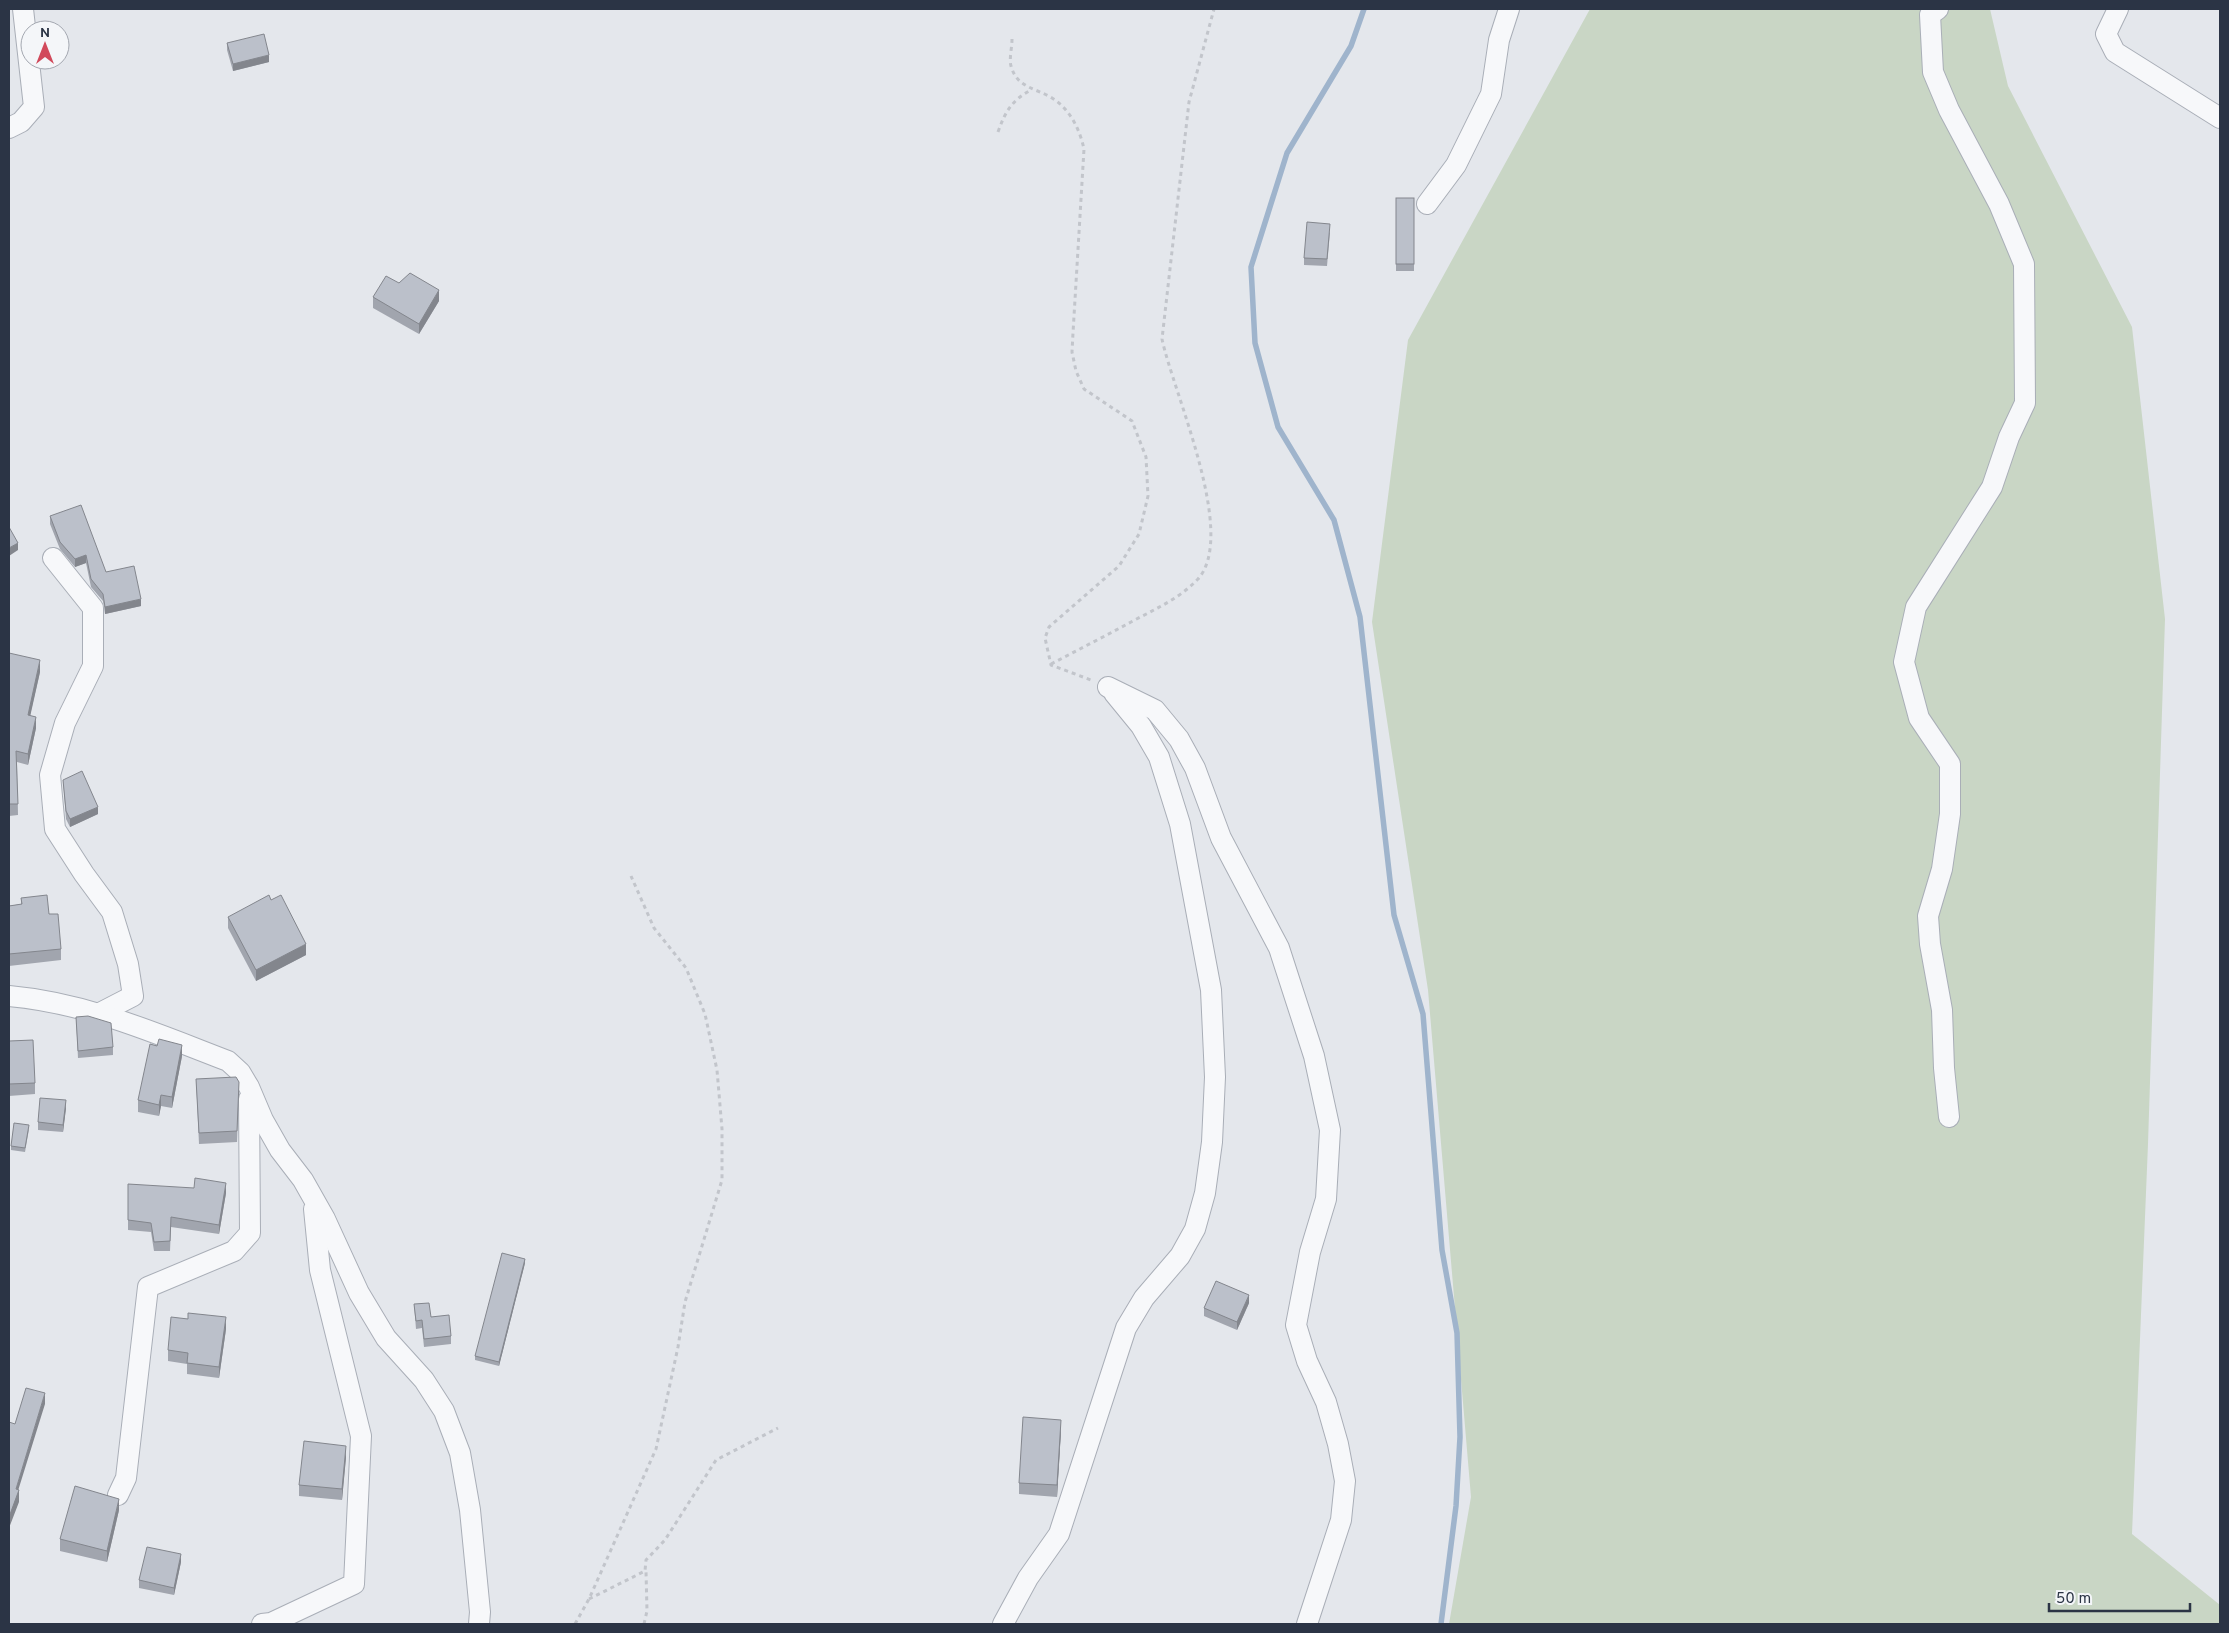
<svg xmlns="http://www.w3.org/2000/svg" width="2229" height="1633" viewBox="0 0 2229 1633" font-family="Overpass,sans-serif">
<rect width="100%" height="100%" fill="#e4e7ec"/>
<path fill="#c9d6c5" d="M1590,9H1990L2008,86L2132,327L2165,619L2148,1144L2132,1534L2220,1605V1624H1449L1471,1497L1428,990L1372,622L1408,340Z"/>
<g fill="none" stroke-linecap="round" stroke-linejoin="round">
<path stroke="#9fb4cc" stroke-width="5.5" d="M1364,9L1351,46L1287,153L1251,267L1255,343L1278,427L1334,520L1360,617L1394,915L1423,1014L1442,1250L1457,1333L1460,1437L1456,1506L1441,1624"/>
<defs>
<g id="minor">
<path d="M1938,9L1930,15L1933,72L1949,110L1999,204L2024,264L2025,403L2009,437L1992,487L1916,607L1904,662L1919,718L1950,764V814L1942,869L1928,916L1930,944L1942,1010L1944,1068L1949,1117"/>
<path d="M2118,9L2106,34L2115,52L2220,118"/>
<path d="M9,128L21,122L34,107L23,9"/>
<path d="M1427,204L1456,165L1491,94L1499,40L1509,9"/>
<path d="M53,558L93,608V666L65,723L50,775L55,829L84,874L112,912L128,964L133,996L100,1013"/>
<path d="M1108,687L1155,710L1179,739L1195,768L1221,838L1279,948L1314,1056L1330,1130L1326,1199L1310,1252L1296,1325L1307,1361L1326,1402L1338,1444L1345,1481L1341,1520L1307,1624"/>
<path d="M9,996C87,1003 155,1033 228,1061L240,1072L249,1087L263,1120L280,1150L303,1180L325,1219L359,1293L386,1338L424,1380L444,1411L460,1453L470,1510L480,1612L479,1624"/>
<path d="M118,1495L126,1478L148,1287L234,1251L250,1233L249,1099"/>
<path d="M262,1624L271,1623L354,1584L361,1436L320,1270L314,1209"/>
<path d="M1003,1624L1028,1578L1059,1534L1126,1328L1144,1298L1180,1256L1195,1229L1205,1193L1212,1142L1215,1077L1211,990L1180,824L1159,757L1141,726L1114,693"/>
</g>
</defs>
<use href="#minor" stroke="#a9aeb7" stroke-width="22"/>
<g stroke="#c2c5cb" stroke-width="3" stroke-dasharray="4 4" stroke-linecap="butt">
<path d="M1012,39C1012,48 1009,59 1011,66C1017,88 1036,88 1052,98C1070,109 1080,130 1084,149L1073,333L1072,352L1076,371L1084,389L1132,421L1146,457L1148,496L1139,534L1119,566L1049,627L1045,638L1051,665L1091,680"/>
<path d="M998,132C1005,112 1012,100 1031,90"/>
<path d="M1051,664C1078,650 1105,636 1131,622C1155,609 1179,599 1198,579C1238,534 1173,392 1162,339L1189,102L1214,9"/>
<path d="M589,1599L645,1571L646,1560L665,1540L716,1460L778,1428"/>
<path d="M575,1624L589,1599L656,1449L678,1347L685,1302L722,1180V1129L717,1070L705,1014L686,968L654,928L631,876"/>
<path d="M644,1624L647,1611L646,1571"/>
</g>
<use href="#minor" stroke="#f7f8fa" stroke-width="20"/>
</g>
<g fill="#a1a5ae">
<path d="M227,43L269,62L233,71L227,50Z"/>
<rect x="1396" y="198" width="18" height="73"/>
<path d="M1330,232L1327,266L1304,265V258Z"/>
<path d="M399,283L439,301L419,334L373,308V297Z"/>
<path d="M50,516L106,572L141,606L105,614L103,601L91,587L86,563L75,567L60,549L50,524Z"/>
<path d="M9,653L40,672L30,715L36,728L28,765L17,762L18,815L9,816Z"/>
<path d="M63,780L98,814L70,827L66,819Z"/>
<path d="M21,898L49,914L61,949V960L9,966V906L21,904Z"/>
<path d="M228,917L306,955L256,981L228,928Z"/>
<path d="M76,1017L113,1047V1055L78,1058Z"/>
<path d="M9,1041L35,1083V1094L9,1096Z"/>
<path d="M182,1056L172,1108L161,1106L159,1116L138,1112V1100Z"/>
<path d="M196,1079L239,1082L237,1142L199,1144Z"/>
<path d="M66,1108L63,1132L38,1130V1122Z"/>
<path d="M29,1129L25,1152L11,1150V1146Z"/>
<path d="M128,1184L226,1193L219,1234L171,1227L170,1251H154L151,1232L128,1230Z"/>
<path d="M525,1263L499,1366L475,1360V1356Z"/>
<path d="M1249,1303L1237,1330L1204,1316V1308Z"/>
<path d="M414,1304L431,1317L451,1336V1344L424,1347L422,1328L416,1329Z"/>
<path d="M226,1329L219,1378L187,1374V1364L168,1361V1350Z"/>
<path d="M1061,1431L1057,1497L1019,1494V1483Z"/>
<path d="M346,1457L342,1500L299,1496V1485Z"/>
<path d="M119,1510L107,1562L60,1551V1539Z"/>
<path d="M181,1562L174,1595L139,1588V1580Z"/>
</g>
<g fill="#83868d">
<path d="M269,55V62L233,71V64Z"/>
<path d="M439,290V301L419,334V324Z"/>
<path d="M18,543V550L9,556V548Z"/>
<path d="M86,555V563L75,567V559Z"/>
<path d="M141,599V606L105,614V607Z"/>
<path d="M40,660V672L28,726V715Z"/>
<path d="M36,717V728L28,765V754Z"/>
<path d="M98,807V814L70,827V819Z"/>
<path d="M306,944V955L256,981V970Z"/>
<path d="M182,1045V1056L172,1108V1097Z"/>
<path d="M161,1095V1106L159,1116V1105Z"/>
<path d="M66,1100V1108L63,1132V1125Z"/>
<path d="M226,1183V1193L219,1234V1225Z"/>
<path d="M525,1259V1263L499,1366V1362Z"/>
<path d="M1249,1295V1303L1237,1330V1322Z"/>
<path d="M226,1317V1329L219,1378V1367Z"/>
<path d="M45,1393V1404L17,1494L19,1490V1502L9,1528V1517L16,1489Z"/>
<path d="M1061,1420V1431L1057,1497V1485Z"/>
<path d="M346,1446V1457L342,1500V1489Z"/>
<path d="M119,1499V1510L107,1562V1551Z"/>
<path d="M181,1554V1562L174,1595V1588Z"/>
</g>
<g fill="#bbc0ca" stroke="#83868d">
<path d="M264,34L269,55L233,64L227,43Z"/>
<rect x="1396" y="198" width="18" height="66"/>
<path d="M1307,222L1330,224L1327,259L1304,258Z"/>
<path d="M410,273L439,290L419,324L373,297L386,276L399,283Z"/>
<path d="M81,505L106,572L134,566L141,599L105,607L103,594L91,579L86,555L75,559L60,542L50,516Z"/>
<path d="M9,527L18,543L9,548Z"/>
<path d="M9,653L40,660L28,715L36,717L28,754L16,751L18,804H9Z"/>
<path d="M82,771L98,807L70,819L66,811L63,780Z"/>
<path d="M47,895L49,914H58L61,949L9,954V906L22,904L21,898Z"/>
<path d="M269,895L271,900L281,895L306,944L256,970L228,917Z"/>
<path d="M88,1016L111,1023L113,1047L78,1051L76,1017Z"/>
<path d="M159,1039L182,1045L172,1097L161,1095L159,1105L138,1100L150,1044L157,1046Z"/>
<path d="M33,1040L35,1083L9,1084V1041Z"/>
<path d="M236,1077L239,1082L237,1131L199,1133L196,1079Z"/>
<path d="M40,1098L66,1100L63,1125L38,1122Z"/>
<path d="M14,1123L29,1125L25,1148L11,1146Z"/>
<path d="M195,1178L226,1183L219,1225L171,1217L170,1241L154,1242L151,1223L128,1220V1184L194,1188Z"/>
<path d="M502,1253L525,1259L499,1362L475,1356Z"/>
<path d="M1216,1281L1249,1295L1237,1322L1204,1308Z"/>
<path d="M429,1303L431,1317L449,1315L451,1336L424,1339L422,1320L416,1321L414,1304Z"/>
<path d="M188,1313L226,1317L219,1367L187,1363L188,1353L168,1350L171,1317L188,1319Z"/>
<path d="M26,1388L45,1393L16,1489L19,1490L9,1517V1422L15,1424Z"/>
<path d="M1023,1417L1061,1420L1057,1485L1019,1483Z"/>
<path d="M304,1441L346,1446L342,1489L299,1485Z"/>
<path d="M75,1486L119,1499L107,1551L60,1539Z"/>
<path d="M147,1547L181,1554L174,1588L139,1580Z"/>
</g>
<rect width="2229" height="1633" fill="none" stroke="#2b3445" stroke-width="20"/>
<g transform="translate(45 45)"><circle r="24" fill="#f4f6f9" stroke="#a4a8b1"/>
<path d="M0-4L9 19L0 12L-9 19Z" fill="#d1495b"/>
<text y="-8" font-size="14" font-weight="bold" text-anchor="middle" fill="#2b3445">N</text>
</g>
<path d="M2049 1603v8h141v-8" fill="none" stroke="#2b3445" stroke-width="2.5"/>
<text x="2056" y="1603" font-size="15" fill="#2b3445" stroke="#f4f6f9" stroke-width="4" paint-order="stroke">50 m</text>
</svg>
